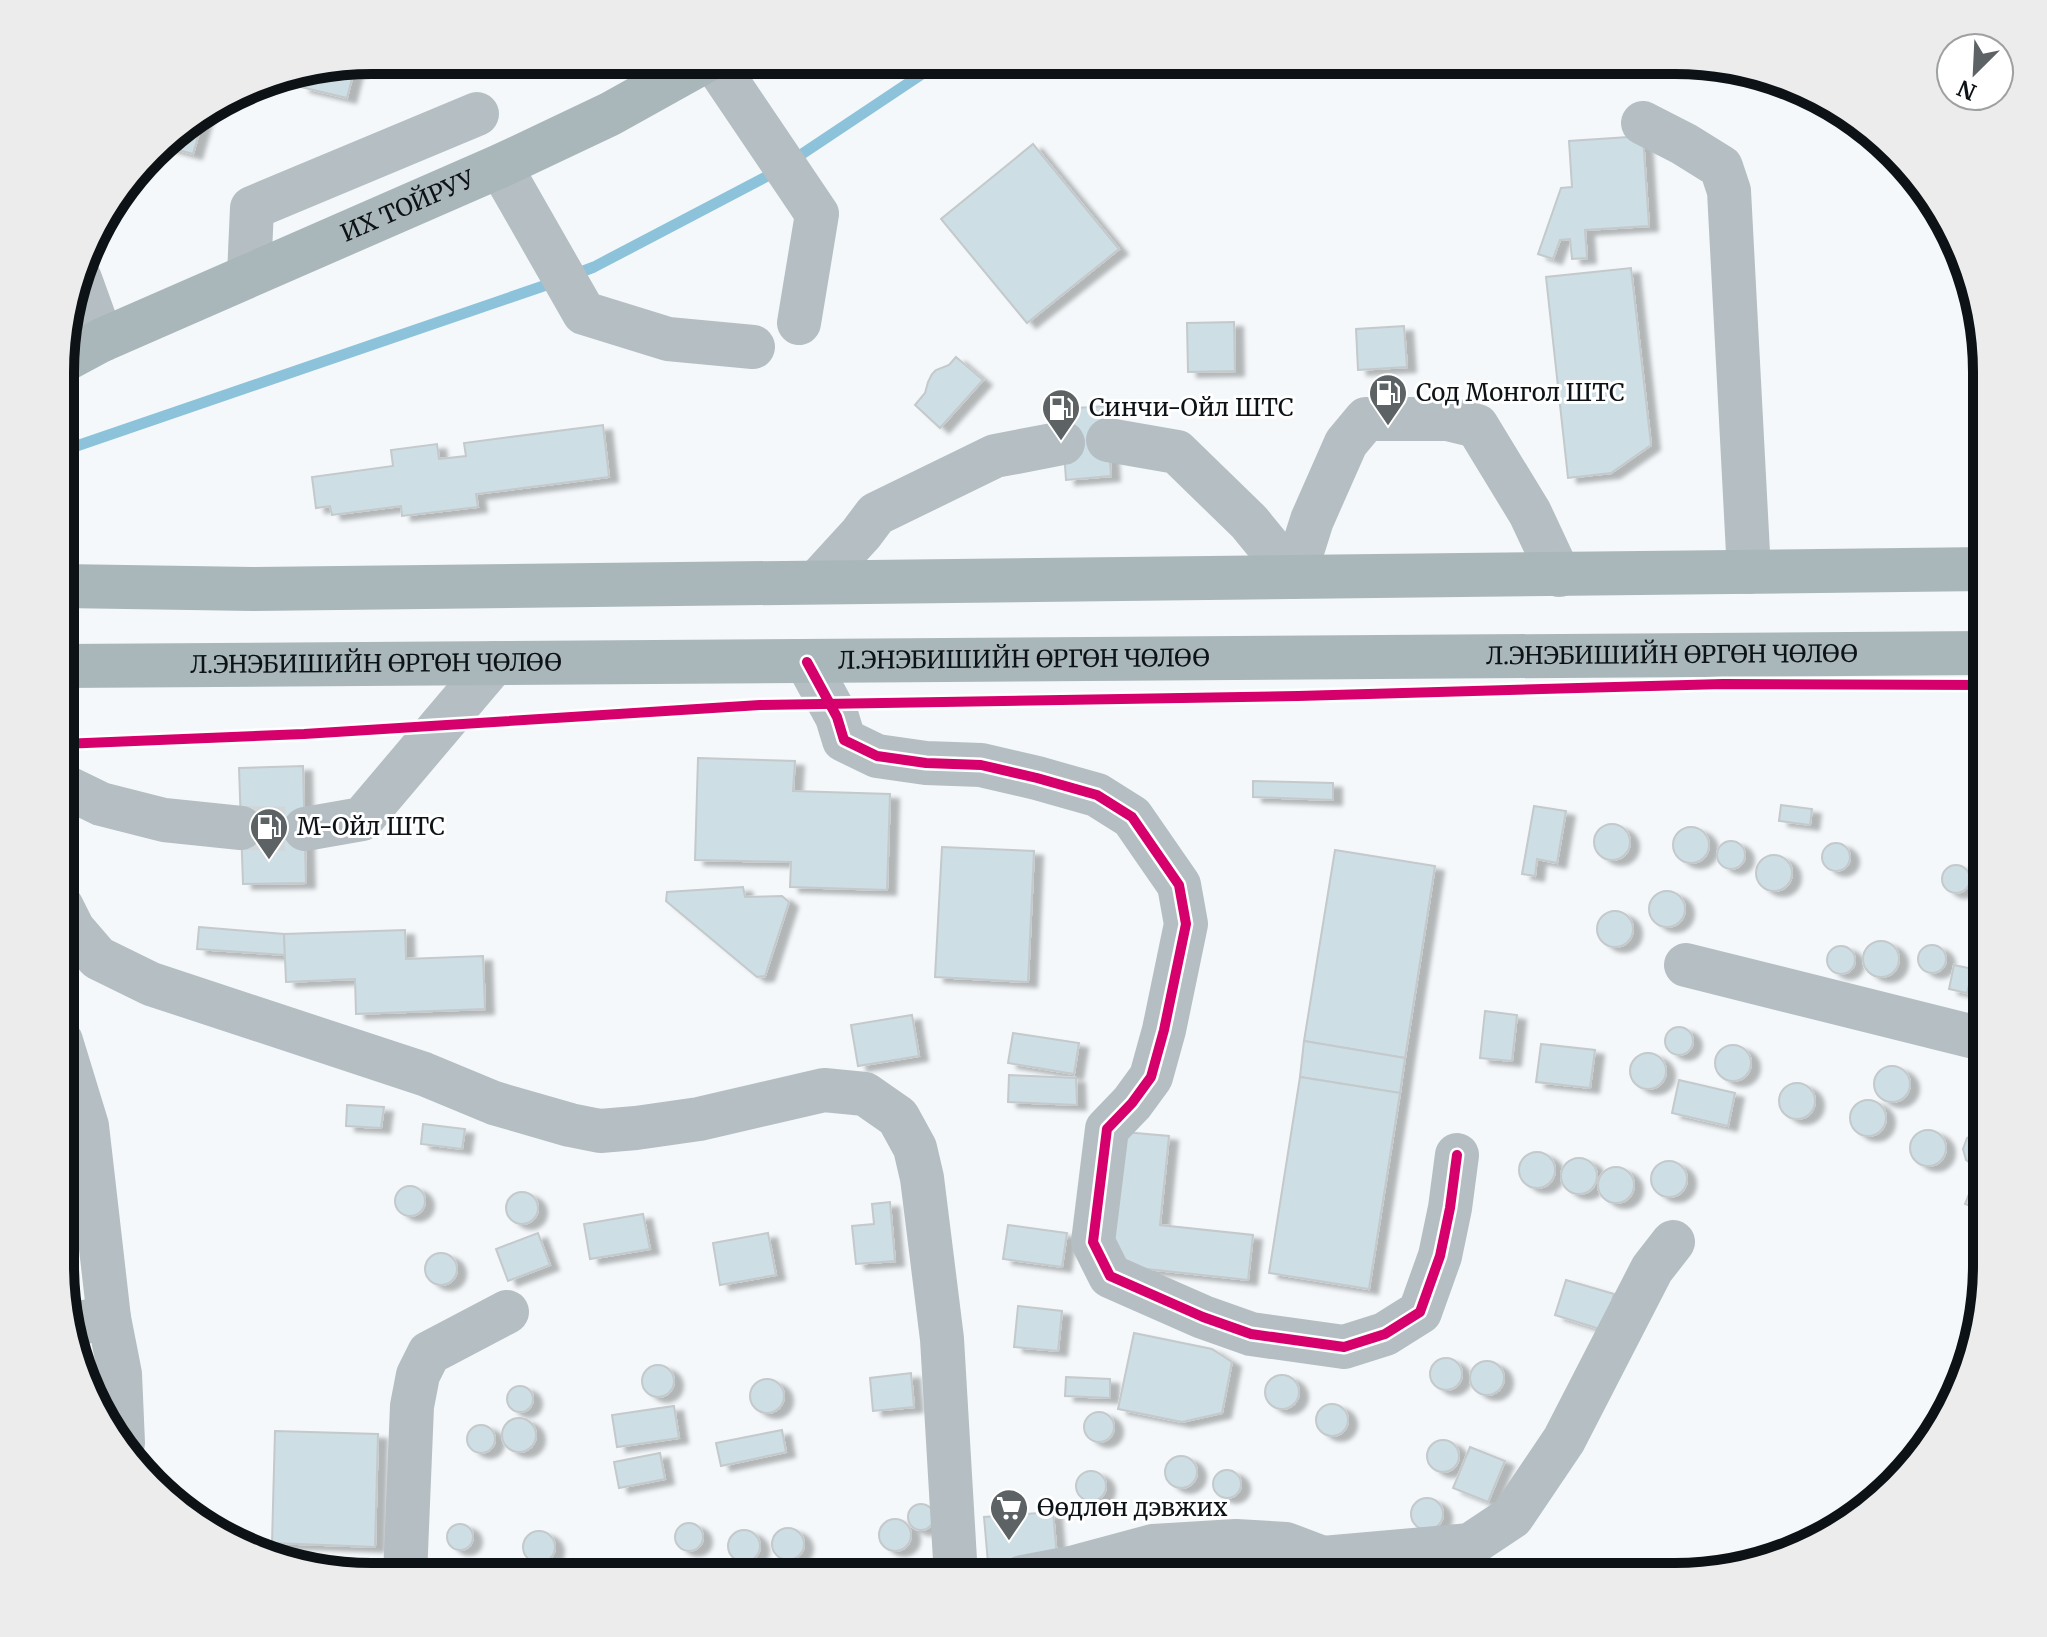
<svg xmlns="http://www.w3.org/2000/svg" width="2047" height="1637" viewBox="0 0 2047 1637" font-family="Merriweather,serif">
<defs>
<filter id="shadow"><feDropShadow dx="9" dy="5" stdDeviation="2" flood-color="#0004"/></filter>
</defs>
<rect width="100%" height="100%" fill="#f4f8fa"/>
<g fill="none" stroke-linecap="round" stroke-linejoin="round">
<g stroke="#8cc3da" stroke-width="11">
<path d="M793,160L943,60"/>
<path d="M573,275L594,267L779,170"/>
<path d="M62,451L558,281"/>
</g>
</g>
<g fill="#cddee5" stroke="#c4c9cc" stroke-width="2" filter="url(#shadow)">
<path d="M356,63L347,98L301,87L305,71Z"/>
<path d="M204,116L193,154L160,145L167,137Z"/>
<path d="M1643,136L1649,226L1585,230L1587,258L1572,259L1570,239L1560,240L1553,259L1538,254L1561,188L1572,187L1569,141Z"/>
<path d="M1033,144L1119,249L1027,323L941,219Z"/>
<path d="M1631,268L1651,445L1611,473L1568,478L1546,277Z"/>
<path d="M1234,322L1235,371L1188,372L1187,323Z"/>
<path d="M1404,326L1407,367L1358,370L1356,329Z"/>
<path d="M956,357L983,380L940,428L915,405L925,393L928,382L932,374L936,370L949,365Z"/>
<path d="M1106,406L1111,476L1066,480L1061,409Z"/>
<path d="M603,425L609,477L476,494L478,507L402,516L401,506L332,515L330,506L316,508L312,477L393,466L391,450L437,444L439,459L466,456L464,443Z"/>
<path d="M698,758L795,761L793,791L890,794L887,890L790,887L791,862L695,860Z"/>
<path d="M303,766L306,883L243,884L239,768Z"/>
<path d="M1253,781L1333,783V800L1253,797Z"/>
<path d="M1781,805L1812,809L1810,825L1779,821Z"/>
<path d="M1534,806L1566,811L1557,863L1537,859L1535,876L1522,874Z"/>
<circle cx="1612" cy="842" r="18"/>
<circle cx="1691" cy="845" r="18"/>
<circle cx="1731" cy="855" r="14"/>
<circle cx="1836" cy="857" r="14"/>
<path d="M942,847L1034,851L1028,982L935,977Z"/>
<path d="M1335,850L1435,866L1405,1058L1304,1041Z"/>
<circle cx="1774" cy="873" r="18"/>
<circle cx="1956" cy="879" r="14"/>
<path d="M743,887L745,897L782,896L789,902L765,976L757,977L666,901L667,892Z"/>
<circle cx="1667" cy="909" r="18"/>
<path d="M1986,910H1987V939L1981,936L1977,927L1978,916Z"/>
<circle cx="1615" cy="929" r="18"/>
<path d="M199,927L284,934L285,955L197,949Z"/>
<path d="M405,930L406,959L483,956L485,1009L356,1014L355,979L286,982L284,934Z"/>
<circle cx="1881" cy="959" r="18"/>
<circle cx="1932" cy="959" r="14"/>
<circle cx="1841" cy="960" r="14"/>
<path d="M1954,965L1973,969L1967,993L1949,989Z"/>
<path d="M1485,1011L1517,1015L1512,1061L1480,1058Z"/>
<path d="M912,1015L919,1056L858,1066L851,1025Z"/>
<circle cx="1679" cy="1041" r="14"/>
<path d="M1013,1033L1079,1043L1074,1074L1008,1063Z"/>
<path d="M1304,1041L1405,1058L1400,1093L1300,1077Z"/>
<path d="M1541,1044L1595,1050L1590,1088L1536,1082Z"/>
<circle cx="1733" cy="1063" r="18"/>
<circle cx="1648" cy="1071" r="18"/>
<circle cx="1892" cy="1084" r="18"/>
<path d="M1009,1075L1076,1078L1077,1105L1008,1102Z"/>
<path d="M1300,1077L1400,1093L1369,1289L1269,1273Z"/>
<path d="M1679,1080L1735,1093L1728,1126L1672,1113Z"/>
<circle cx="1797" cy="1101" r="18"/>
<circle cx="1868" cy="1118" r="18"/>
<path d="M347,1105L384,1107L381,1128L346,1126Z"/>
<path d="M423,1124L465,1129L462,1149L421,1144Z"/>
<circle cx="1928" cy="1148" r="18"/>
<path d="M1124,1132L1169,1136L1160,1225L1253,1235L1248,1280L1110,1265Z"/>
<path d="M1982,1132L1986,1133V1167L1981,1168L1975,1167L1966,1160L1963,1149L1967,1138L1977,1133Z"/>
<circle cx="1537" cy="1170" r="18"/>
<circle cx="1579" cy="1176" r="18"/>
<circle cx="1669" cy="1179" r="18"/>
<circle cx="1616" cy="1185" r="18"/>
<path d="M1975,1179L1986,1184V1212L1965,1204Z"/>
<circle cx="410" cy="1201" r="15"/>
<circle cx="522" cy="1208" r="16"/>
<path d="M890,1202L895,1261L856,1264L852,1226L874,1224L872,1204Z"/>
<path d="M643,1214L650,1249L590,1259L584,1224Z"/>
<path d="M1008,1225L1067,1233L1062,1267L1003,1259Z"/>
<path d="M538,1233L550,1265L508,1281L496,1249Z"/>
<path d="M768,1233L776,1275L720,1285L713,1243Z"/>
<circle cx="441" cy="1269" r="16"/>
<path d="M1566,1280L1614,1294L1603,1330L1555,1315Z"/>
<path d="M1018,1306L1062,1311L1058,1351L1014,1347Z"/>
<path d="M1134,1333L1212,1349L1232,1362L1222,1413L1182,1422L1118,1409Z"/>
<circle cx="1446" cy="1374" r="16"/>
<circle cx="1487" cy="1378" r="17"/>
<circle cx="658" cy="1381" r="16"/>
<path d="M911,1373L914,1407L873,1411L870,1378Z"/>
<circle cx="1282" cy="1392" r="17"/>
<path d="M1066,1377L1110,1379V1398L1065,1396Z"/>
<circle cx="767" cy="1396" r="17"/>
<circle cx="520" cy="1399" r="13"/>
<circle cx="1332" cy="1420" r="16"/>
<path d="M674,1406L679,1438L617,1447L612,1415Z"/>
<circle cx="1099" cy="1427" r="15"/>
<circle cx="519" cy="1435" r="17"/>
<circle cx="481" cy="1439" r="14"/>
<path d="M782,1430L786,1452L721,1466L716,1443Z"/>
<path d="M275,1431L378,1434L375,1547L272,1543Z"/>
<circle cx="1443" cy="1456" r="16"/>
<path d="M1470,1447L1505,1461L1488,1502L1453,1488Z"/>
<path d="M660,1453L665,1479L619,1488L614,1462Z"/>
<circle cx="1181" cy="1472" r="16"/>
<circle cx="1227" cy="1484" r="14"/>
<circle cx="1091" cy="1486" r="15"/>
<circle cx="1427" cy="1514" r="16"/>
<circle cx="921" cy="1517" r="13"/>
<path d="M1053,1512L1057,1557L988,1563L984,1517Z"/>
<circle cx="895" cy="1535" r="16"/>
<circle cx="689" cy="1537" r="14"/>
<circle cx="460" cy="1537" r="13"/>
<circle cx="788" cy="1544" r="16"/>
<circle cx="744" cy="1546" r="16"/>
<circle cx="539" cy="1547" r="16"/>
</g>
<g fill="none" stroke-linecap="round" stroke-linejoin="round">
<path stroke="#d1d6d8" stroke-width="44" stroke-dasharray="44 22" stroke-linecap="butt" d="M241,828L305,829"/>
<g stroke="#b4bec3" stroke-width="44">
<path d="M713,60L817,214L799,323"/>
<path d="M1643,123L1684,144L1721,167L1729,191L1749,572"/>
<path d="M500,166L584,313L668,339L753,347"/>
<path d="M249,275L252,208L477,114"/>
<path d="M80,279L102,340"/>
<path d="M1108,440L1177,452L1249,522L1294,577L1312,520L1346,443L1366,419H1448L1477,426L1530,513L1559,575"/>
<path d="M817,582L861,534L876,514L995,456L1063,443"/>
<path d="M807,662L837,717L844,740L877,756L926,763L981,765L1037,778L1097,795L1132,817L1179,885L1186,924L1164,1030L1151,1077L1132,1103L1107,1129L1093,1242L1110,1276L1203,1317L1251,1334L1344,1347L1385,1334L1420,1312L1440,1256L1450,1208L1457,1155"/>
<path d="M62,785L101,804L164,820L241,828"/>
<path d="M305,829L362,819L494,663"/>
<path d="M62,907L73,929L98,958L151,984L424,1074L494,1103L570,1125L600,1131L636,1128L699,1119L824,1090L865,1094L898,1117L915,1148L922,1178L942,1339L956,1577"/>
<path d="M1686,965L1986,1040"/>
<path d="M61,1041L87,1126L109,1318L120,1374L123,1443"/>
<path d="M71,1324L109,1318"/>
<path d="M1323,1558L1470,1545L1512,1517L1564,1440L1652,1269L1673,1242"/>
<path d="M405,1576L412,1406L418,1375L429,1353L507,1312"/>
<path d="M1022,1577L1075,1567L1153,1546L1236,1541L1286,1544L1323,1558L1326,1577"/>
</g>
<g stroke="#a9b7bb" stroke-width="44">
<path id="s1" d="M63,361L102,340L500,166L610,114L707,60"/>
<path d="M62,586L253,589L1987,569"/>
<path id="s2" d="M62,666L1987,653"/>
</g>
<defs>
<g id="cycleway">
<path d="M807,662L837,717L844,740L877,756L926,763L981,765L1037,778L1097,795L1132,817L1179,885L1186,924L1164,1030L1151,1077L1132,1103L1107,1129L1093,1242L1110,1276L1203,1317L1251,1334L1344,1347L1385,1334L1420,1312L1440,1256L1450,1208L1457,1155"/>
<path d="M62,744L304,734L760,705L1298,696L1723,684L1987,685"/>
</g>
</defs>
<use href="#cycleway" stroke="#fff" stroke-width="15"/>
<use href="#cycleway" stroke="#d6006c" stroke-width="10"/>
</g>
<defs>
<symbol id="fuel-pin" viewBox="-11 -11 22 30"><path d="M0 17L-7.5 6A9.5 9.5 0 1 1 7.5 6Z" fill="#5d6265" stroke="#fff"/><path d="M-5.5-6h7V0h2V4h1.3V-2.5L3-4.5l.8-.8L6-3V5H2.5V1h-1V6h-7ZM-4.2-4.7v3.2H.2V-4.7Z" fill="#fff"/></symbol>
<symbol id="supermarket-pin" viewBox="-11 -11 22 30"><path d="M0 17L-7.5 6A9.5 9.5 0 1 1 7.5 6Z" fill="#5d6265" stroke="#fff"/><path d="M-6-5.5h2.5l.6 2H6L4.5 2H-2.5L-4.4-4H-6ZM-1.5 3.2a1.3 1.3 0 1 0 .1 0ZM3 3.2a1.3 1.3 0 1 0 .1 0Z" fill="#fff"/></symbol>
</defs>
<g fill-rule="evenodd">
<use href="#fuel-pin" x="1366" y="371" width="44" height="60"/>
<use href="#fuel-pin" x="1039" y="386" width="44" height="60"/>
<use href="#fuel-pin" x="247" y="805" width="44" height="60"/>
<use href="#supermarket-pin" x="987" y="1486" width="44" height="60"/>
</g>
<g text-anchor="middle" stroke-width="6" stroke-linejoin="round" paint-order="stroke">
<g font-size="24" fill="#0c1215" stroke="#fff">
<text dy="8" stroke="none"><textPath href="#s1" startOffset="378">ИХ ТОЙРУУ</textPath></text>
<text dy="8" stroke="none"><textPath href="#s2" startOffset="1610">Л.ЭНЭБИШИЙН ӨРГӨН ЧӨЛӨӨ</textPath></text>
<text dy="8" stroke="none"><textPath href="#s2" startOffset="962">Л.ЭНЭБИШИЙН ӨРГӨН ЧӨЛӨӨ</textPath></text>
<text dy="8" stroke="none"><textPath href="#s2" startOffset="314">Л.ЭНЭБИШИЙН ӨРГӨН ЧӨЛӨӨ</textPath></text>
</g>
<g font-size="24" fill="#0c1215" stroke="#fff" text-anchor="start">
<text x="1416" y="401">Сод Монгол ШТС</text>
<text x="1089" y="416">Синчи-Ойл ШТС</text>
<text x="297" y="835">М-Ойл ШТС</text>
<text x="1037" y="1516">Өөдлөн дэвжих</text>
</g>
</g>
<path d="M0 0H2047V1637H0ZM372 74H1675A298 298 0 0 1 1973 372V1265A298 298 0 0 1 1675 1563H372A298 298 0 0 1 74 1265V372A298 298 0 0 1 372 74Z" fill="#ececec" fill-rule="evenodd"/>
<path fill="none" stroke="#0c1215" stroke-width="10" d="M372 74H1675A298 298 0 0 1 1973 372V1265A298 298 0 0 1 1675 1563H372A298 298 0 0 1 74 1265V372A298 298 0 0 1 372 74Z"/>
<g transform="translate(1975 72) rotate(204)"><circle r="38" fill="#ffffff" stroke="#9ea0a1" stroke-width="2"/>
<path d="M0-6L14 30L0 20L-14 30Z" fill="#5d6265"/>
<text y="-12" font-size="22" font-weight="bold" text-anchor="middle" fill="#0c1215">N</text>
</g>
</svg>
